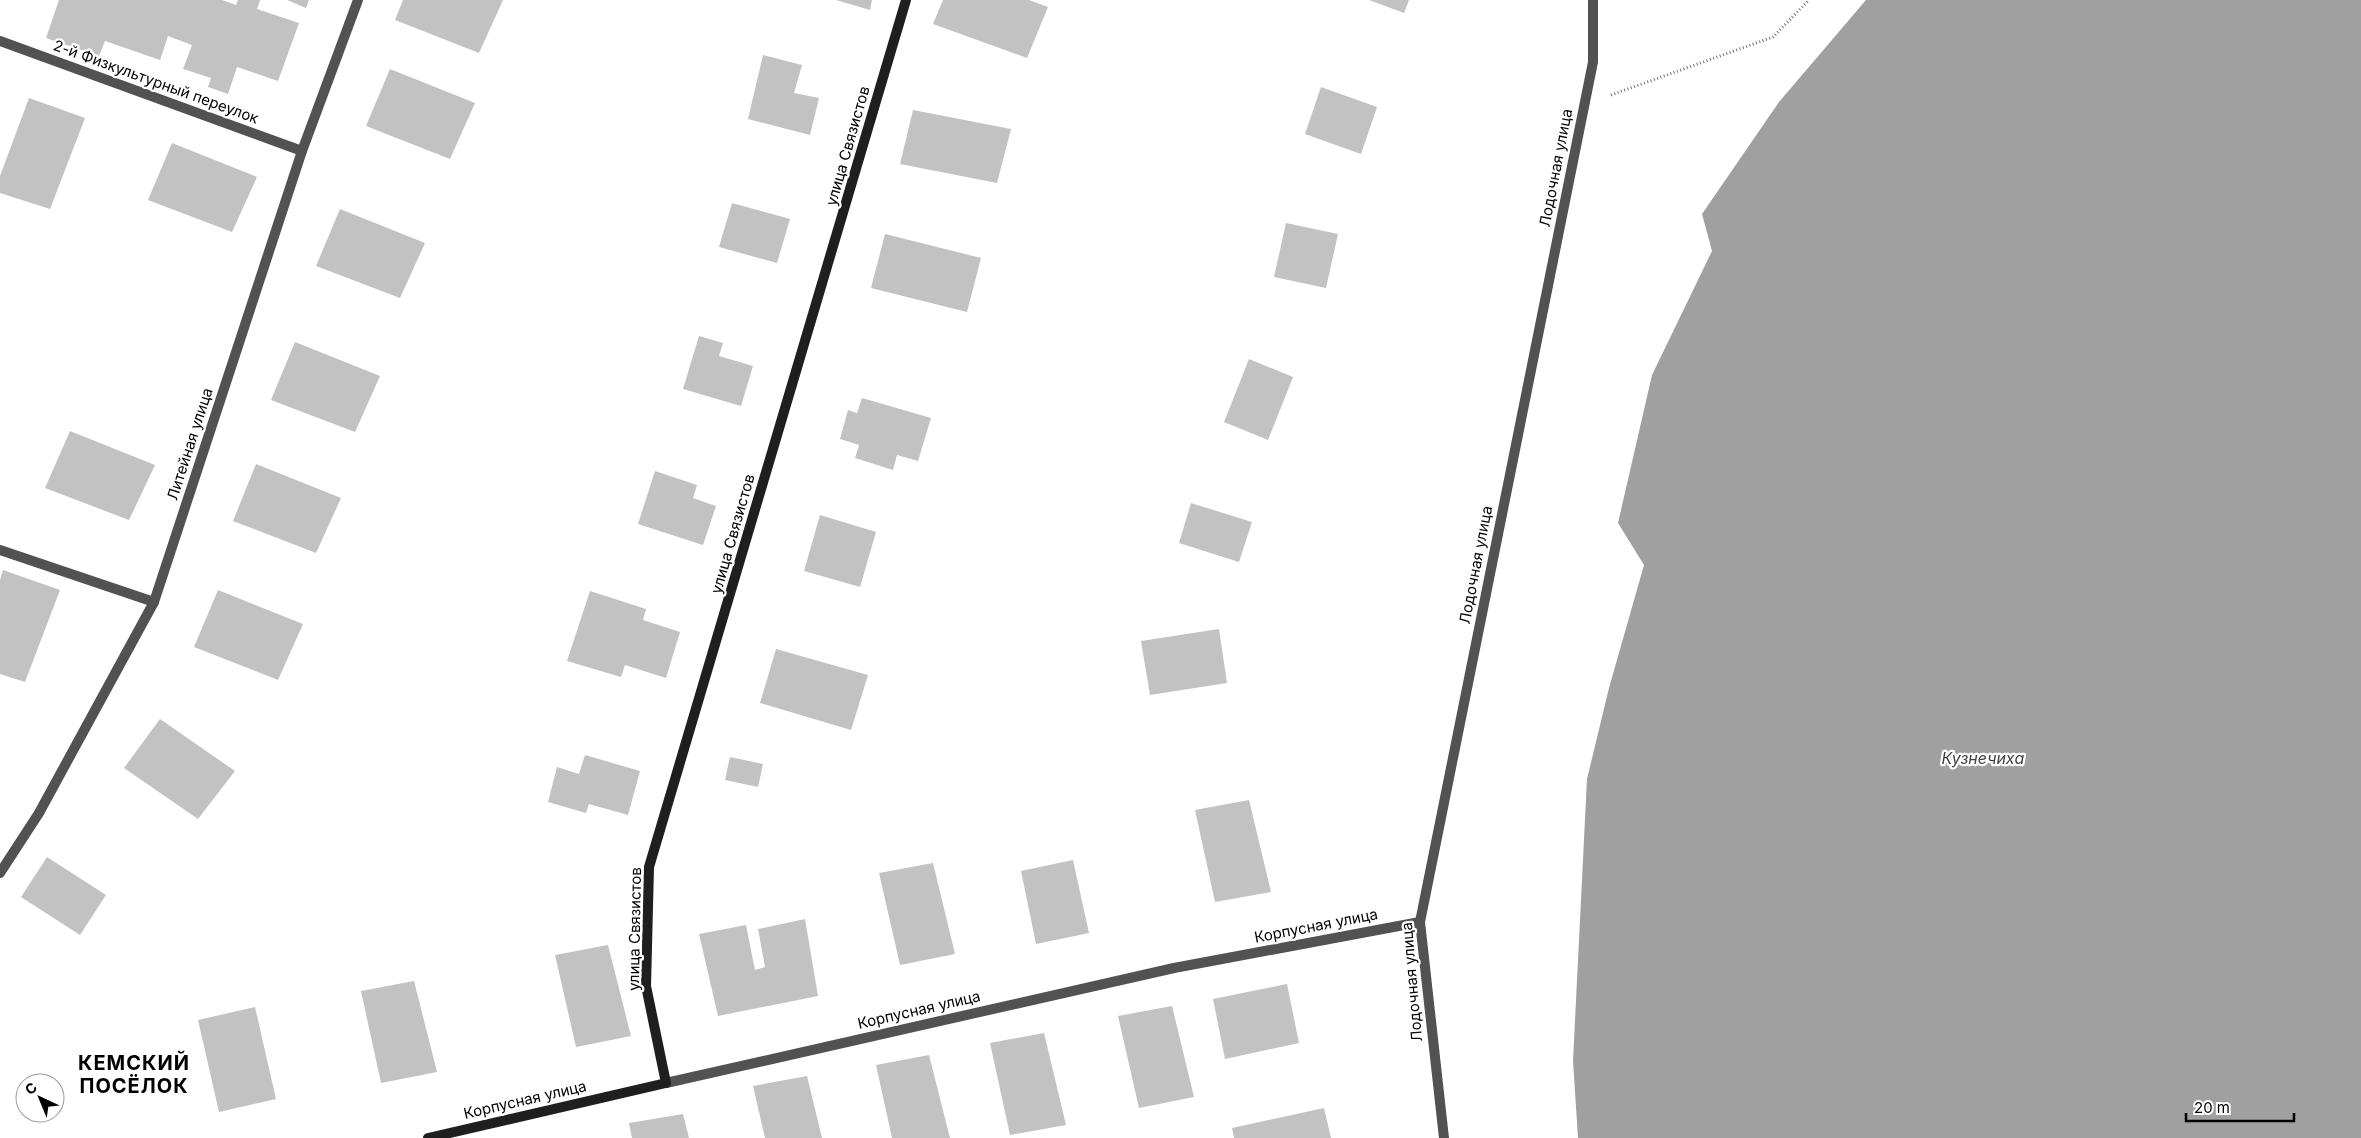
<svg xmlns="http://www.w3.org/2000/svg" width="2361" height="1138" viewBox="0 0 2361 1138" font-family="Inter,sans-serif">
<rect width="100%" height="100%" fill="#fff"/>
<path fill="#a0a0a0" d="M1866,0H2361V1138H1578L1573,1061L1587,779L1609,688L1644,565L1618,523L1652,375L1712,251L1702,214L1779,102Z"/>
<g fill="#c2c2c2">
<path d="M59,0H222L236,5L238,0H260L257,9L299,23L278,81L237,67L228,94L208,87L211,78L183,69L192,45L168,36L160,60L105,41L99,56L46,38Z"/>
<path d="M287,0H309L306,8Z"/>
<path d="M403,0H503L479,53L395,20Z"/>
<path d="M836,0H872L870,10Z"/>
<path d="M943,0H1029L1048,7L1027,58L933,24Z"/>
<path d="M1369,0H1409L1404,13Z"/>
<path d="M763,55L802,65L794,93L819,98L810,135L748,119Z"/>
<path d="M390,69L475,103L450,159L366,126Z"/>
<path d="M1321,87L1377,107L1361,154L1305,134Z"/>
<path d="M29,98L85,118L50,209L0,193V176Z"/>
<path d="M913,110L1011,129L997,183L900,164Z"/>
<path d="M172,143L257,177L232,232L148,200Z"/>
<path d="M732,203L790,219L777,263L719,247Z"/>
<path d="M340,209L425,243L400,298L316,266Z"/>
<path d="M1286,223L1338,234L1326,288L1274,277Z"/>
<path d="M885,234L981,258L967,312L871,288Z"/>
<path d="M699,336L723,343L719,356L753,366L741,406L683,389Z"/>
<path d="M295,342L380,376L355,432L271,400Z"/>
<path d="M1249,359L1293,377L1268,440L1224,422Z"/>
<path d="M862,398L931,418L918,461L897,455L893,470L855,458L859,445L840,439L848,410L857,413Z"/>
<path d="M70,431L155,465L129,520L45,488Z"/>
<path d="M256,464L341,498L316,553L233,521Z"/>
<path d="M655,471L697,485L693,498L716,506L703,545L638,524Z"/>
<path d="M1191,503L1252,522L1239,562L1179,543Z"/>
<path d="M820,515L876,532L860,587L804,571Z"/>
<path d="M3,570L60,590L25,682L0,674V580Z"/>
<path d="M218,590L303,624L278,680L194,647Z"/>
<path d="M590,591L646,609L643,620L680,632L666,678L625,665L621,677L567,661Z"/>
<path d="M1219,629L1227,683L1150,695L1141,641Z"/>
<path d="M776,649L868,675L851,730L760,703Z"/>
<path d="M160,719L235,771L198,819L124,768Z"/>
<path d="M585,755L640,771L628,815L589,804L586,813L548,802L557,767L579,774Z"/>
<path d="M730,757L763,764L758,787L725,780Z"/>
<path d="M1249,800L1271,892L1215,902L1195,810Z"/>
<path d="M47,857L106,895L80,935L21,897Z"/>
<path d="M1073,860L1089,933L1036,944L1021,871Z"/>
<path d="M933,863L955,954L900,965L879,873Z"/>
<path d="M805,919L818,996L718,1016L699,934L746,925L755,970L765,967L758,929Z"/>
<path d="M608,945L631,1036L576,1047L555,955Z"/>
<path d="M414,981L437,1072L381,1083L361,991Z"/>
<path d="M1287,984L1299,1043L1225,1059L1213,999Z"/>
<path d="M1172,1006L1194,1097L1139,1108L1118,1016Z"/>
<path d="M255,1007L276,1099L219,1112L198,1020Z"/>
<path d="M1044,1033L1066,1125L1010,1135L990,1043Z"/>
<path d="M929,1055L950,1138H892L876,1065Z"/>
<path d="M807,1076L822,1138H765L753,1086Z"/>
<path d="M1324,1108L1331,1138H1234L1232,1128Z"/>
<path d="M683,1114L689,1138H632L629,1123Z"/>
</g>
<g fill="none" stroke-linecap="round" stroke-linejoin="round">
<path stroke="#747474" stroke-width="3" stroke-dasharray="1 2.5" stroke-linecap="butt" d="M1611,95L1773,37L1809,0"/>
<g stroke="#525252" stroke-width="10">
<path d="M0,41L302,151"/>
<path d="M0,550L154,602"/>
<path d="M0,873L39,813L154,602L302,151L358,0"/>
<path d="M666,1083L1174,968L1420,922"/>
<path d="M1444,1138L1420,922L1593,62V0"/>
</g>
<path stroke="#1f1f1f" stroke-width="10" d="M428,1138L666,1083L646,986L649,867L906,0"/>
</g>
<g text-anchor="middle" stroke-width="4.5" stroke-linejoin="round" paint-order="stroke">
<g font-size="15" fill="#000" stroke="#fff">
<text transform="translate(156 82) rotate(20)" y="5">2-й Физкультурный переулок</text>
<text transform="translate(848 146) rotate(-74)" y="5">улица Связистов</text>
<text transform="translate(1556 168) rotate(-79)" y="5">Лодочная улица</text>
<text transform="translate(190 444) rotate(-72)" y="5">Литейная улица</text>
<text transform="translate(733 534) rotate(-74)" y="5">улица Связистов</text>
<text transform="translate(1476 565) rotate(-79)" y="5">Лодочная улица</text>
<text transform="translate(1316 926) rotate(-11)" y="5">Корпусная улица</text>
<text transform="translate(635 929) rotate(-89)" y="5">улица Связистов</text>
<text transform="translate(1412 982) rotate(-95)" y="5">Лодочная улица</text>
<text transform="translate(919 1010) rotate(-13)" y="5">Корпусная улица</text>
<text transform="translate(525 1100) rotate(-13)" y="5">Корпусная улица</text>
</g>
<g font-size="16" font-style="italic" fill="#414141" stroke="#fff">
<text x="1983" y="764">Кузнечиха</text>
</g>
<g font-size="20" font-weight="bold" letter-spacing="1" fill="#000" stroke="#fff">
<text x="134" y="1070">КЕМСКИЙ<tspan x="134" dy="23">ПОСЁЛОК</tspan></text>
</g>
</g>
<g transform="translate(40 1098) rotate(316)"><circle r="24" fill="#ffffff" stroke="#999999"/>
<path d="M0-4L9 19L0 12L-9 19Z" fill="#000000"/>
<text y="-8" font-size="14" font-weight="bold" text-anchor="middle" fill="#000000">С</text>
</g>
<path d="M2186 1113v8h108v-8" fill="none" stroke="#000000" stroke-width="2.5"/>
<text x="2194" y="1113" font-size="15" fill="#000000" stroke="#ffffff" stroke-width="4" paint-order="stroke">20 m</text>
</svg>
